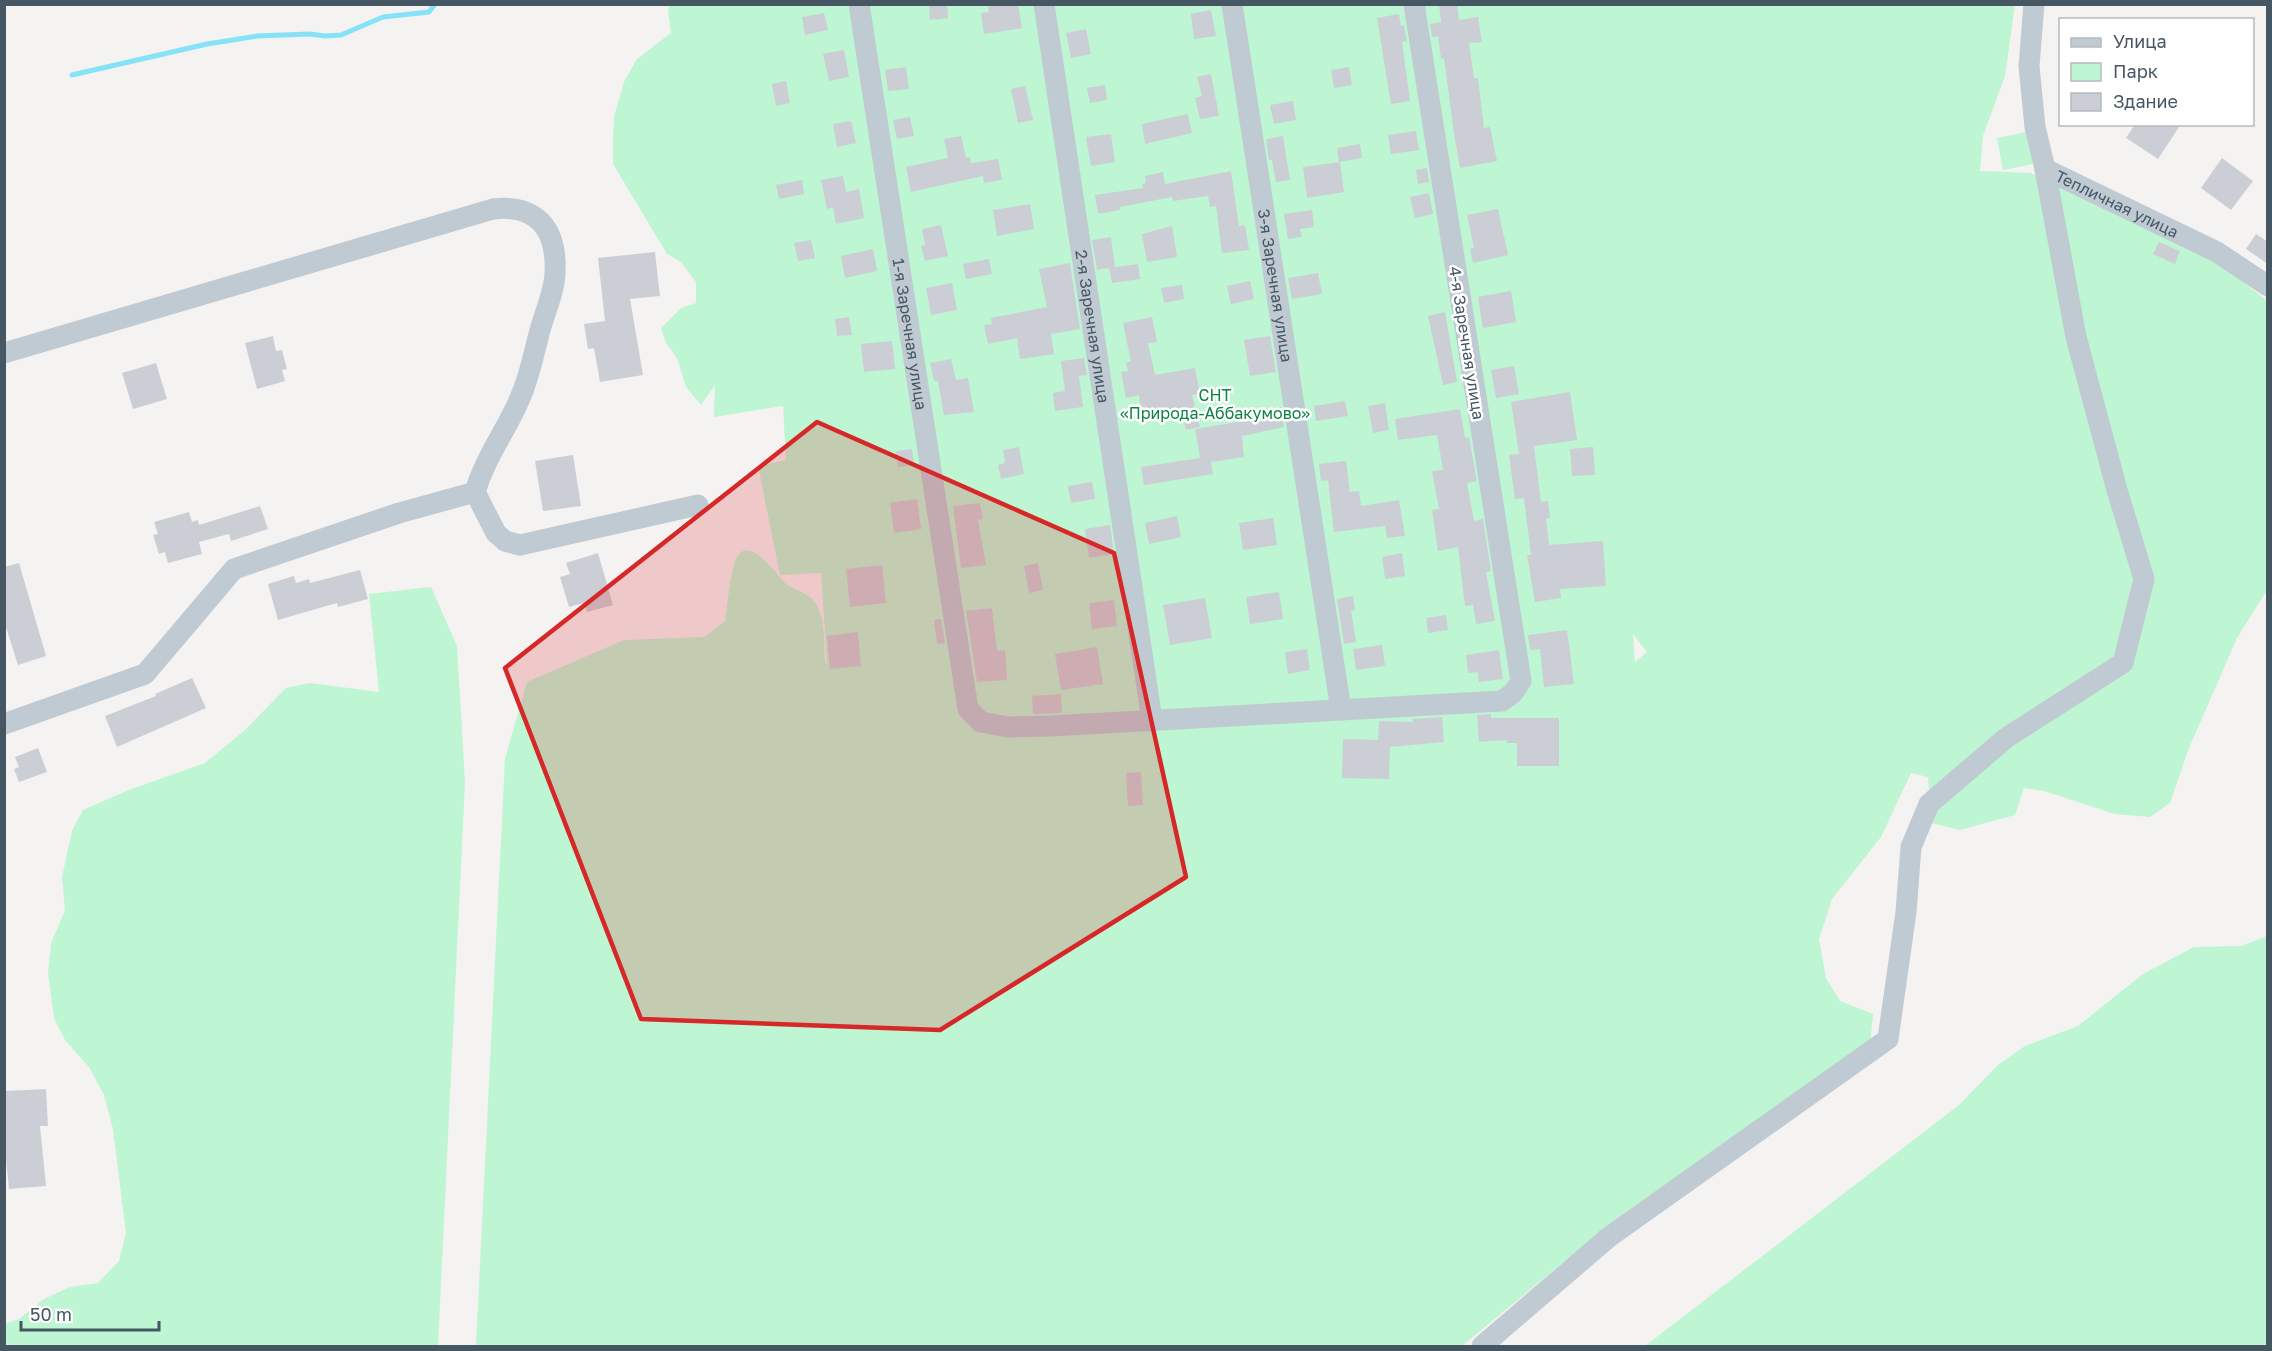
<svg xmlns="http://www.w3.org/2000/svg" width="2272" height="1351" viewBox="0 0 2272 1351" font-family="'Golos Text',sans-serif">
<rect width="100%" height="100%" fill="#f5f2f2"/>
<g fill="#bef5d2" fill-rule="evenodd">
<path d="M669,5H2015L2005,76L1983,136L1980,171L2031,173L2217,261L2267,301V590L2237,638L2189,748L2170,803L2150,817L2115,814L2044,791L2024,788L2015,815L1960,830L1931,823L1928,777L1911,773L1881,837L1832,899L1819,939L1826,978L1840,1001L1873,1014L1870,1047L1784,1101L1608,1225L1462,1346H476L505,759L527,682L624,640L704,637L725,621C728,606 730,565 739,554C753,538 778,577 785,583C795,591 809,592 816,604C826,620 824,645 825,663L827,664L821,573L780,575L758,466L786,460L783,406L714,417L715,385L701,405L686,387L677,358L666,343L661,328L681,308L696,303V282L681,262L667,254L613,164V138L614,117L624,82L637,59L671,33L668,11ZM1633,634L1647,652L1635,662Z"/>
<path d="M2026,132L2033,164L2003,170L1997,138Z"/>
<path d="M431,587L457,646L465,782L438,1346H5V1324L19,1319L44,1299L70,1287L98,1283L119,1261L126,1233L113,1129L104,1095L89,1067L65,1040L54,1018L48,973L51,943L65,911L62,877L72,831L83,810L129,790L205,763L245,730L286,688L310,683L379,692L369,594Z"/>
<path d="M2267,936V1346H1645L1959,1105L1998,1065L2025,1046L2078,1026L2143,974L2194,947L2241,946Z"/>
</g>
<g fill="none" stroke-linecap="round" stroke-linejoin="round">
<path stroke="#86e2f7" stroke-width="5" d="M72,75L207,44L257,36L310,34L325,36L341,35L383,17L429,12L435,4"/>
</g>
<g fill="#cbcfd5">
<path d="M929,4H947L948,18L930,20Z"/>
<path d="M988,4H1018L1022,28L984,34L981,13L989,12Z"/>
<path d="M1439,4H1457L1459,20L1478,17L1482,42L1469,43L1474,78H1478L1484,128L1490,127L1497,161L1460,168L1454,134L1444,58L1441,59L1438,36L1432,37L1430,24L1441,22Z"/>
<path d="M1211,10L1216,36L1194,39L1191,14Z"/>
<path d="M824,13L828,30L805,35L802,17Z"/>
<path d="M1399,14L1401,26L1404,25L1407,41L1402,42L1410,101L1391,104L1377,18Z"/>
<path d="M1086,29L1091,54L1071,58L1066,33Z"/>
<path d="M844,50L849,77L829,81L823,54Z"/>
<path d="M906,67L909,89L888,91L885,70Z"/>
<path d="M1349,67L1352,85L1334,88L1331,70Z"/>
<path d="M1211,74L1219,116L1200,119L1195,98L1202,96L1197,77Z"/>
<path d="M786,81L790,103L776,106L772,84Z"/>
<path d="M1105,85L1107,100L1090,103L1087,88Z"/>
<path d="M1025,86L1033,120L1018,123L1011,89Z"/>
<path d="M1293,101L1296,120L1274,124L1270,105Z"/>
<path d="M1188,114L1192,133L1145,144L1142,124Z"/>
<path d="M910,117L914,136L897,139L893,120Z"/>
<path d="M851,121L856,143L837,147L833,124Z"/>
<path d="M2135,124H2181L2158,159L2126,138Z"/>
<path d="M1416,131L1419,150L1391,154L1388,135Z"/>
<path d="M1111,134L1115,162L1091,166L1086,137Z"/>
<path d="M961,136L966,158L970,157L971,163L998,159L1002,180L984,183L983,176L911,192L906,167L948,158L944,139Z"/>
<path d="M1283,136L1290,180L1276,182L1272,160H1269L1266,139Z"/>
<path d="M1360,144L1362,158L1339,162L1337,148Z"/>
<path d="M2222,158L2253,181L2231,210L2201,188Z"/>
<path d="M1340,162L1344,192L1307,198L1303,167Z"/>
<path d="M1427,168L1429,182L1418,184L1416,170Z"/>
<path d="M1231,171L1239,226L1245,225L1249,250L1222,253L1216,206L1210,207L1208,196L1173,201L1172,197L1120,207V210L1098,214L1095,195L1143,188L1142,184L1146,183L1145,176L1163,172L1165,184Z"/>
<path d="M843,176L846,192L859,189L864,218L836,224L833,207L827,209L821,180Z"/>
<path d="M802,180L804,194L779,199L776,185Z"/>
<path d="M1429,193L1433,214L1415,218L1410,197Z"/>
<path d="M1030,204L1034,229L997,236L993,210Z"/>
<path d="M1498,209L1508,255L1473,263L1470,249L1474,248L1467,215Z"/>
<path d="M1312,210L1314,227L1300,229L1302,237L1288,239L1284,214Z"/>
<path d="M941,225L948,256L925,261L921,246L925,245L922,229Z"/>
<path d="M1172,226L1177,257L1147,262L1142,234Z"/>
<path d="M2256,234L2268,242V264L2246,249Z"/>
<path d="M1111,237L1115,267L1138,264L1140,279L1112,283L1109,268L1097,270L1092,240Z"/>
<path d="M811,240L815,258L798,261L794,243Z"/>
<path d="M2159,242L2180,251L2175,264L2153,254Z"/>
<path d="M873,249L877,271L845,278L841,256Z"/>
<path d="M655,252L660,296L630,299L643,375L600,382L594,348L588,349L584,324L605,321L598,258Z"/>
<path d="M989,259L992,274L966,279L963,264Z"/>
<path d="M1070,263L1080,329L1051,334L1054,354L1020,359L1017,338L988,344L984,325L992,324L991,318L1047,307L1039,269Z"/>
<path d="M1318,273L1322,294L1292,299L1288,278Z"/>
<path d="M1250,281L1254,299L1231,304L1227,286Z"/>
<path d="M952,283L957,310L931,315L926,288Z"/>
<path d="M1182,285L1184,299L1164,303L1161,288Z"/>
<path d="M1511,291L1516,322L1483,328L1478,297Z"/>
<path d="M1445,312L1457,382L1443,385L1428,316Z"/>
<path d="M849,317L852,335L837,336L835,319Z"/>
<path d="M1152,317L1157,342L1148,343L1155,375L1195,368L1200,394L1192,395L1200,427L1186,430L1182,414L1142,420L1139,395L1126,398L1121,372L1128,371L1126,362H1131L1123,323Z"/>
<path d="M273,336L276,351L282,350L287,369L282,370L285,381L257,389L245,343Z"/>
<path d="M1270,336L1276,372L1250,376L1244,340Z"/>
<path d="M892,341L895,369L864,372L861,344Z"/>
<path d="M1084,358L1087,375L1079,376L1083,407L1055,411L1053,393L1065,391L1061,361Z"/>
<path d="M951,359L956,380L968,378L974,412L944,415L938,381H934L930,363Z"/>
<path d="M156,363L167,399L133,409L122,373Z"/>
<path d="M1514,366L1519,394L1496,398L1491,370Z"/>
<path d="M1570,392L1577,440L1534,446L1541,502L1548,501L1550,518H1546L1549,545L1603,541L1606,586L1560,589L1561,598L1535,602L1527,555H1531L1524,498L1515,499L1509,455L1519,454L1511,402Z"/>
<path d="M1345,401L1348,416L1316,421L1314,406Z"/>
<path d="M1385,403L1389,430L1373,433L1368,406Z"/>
<path d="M1281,407L1284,427L1242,436L1244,457L1211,462L1213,474L1144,485L1141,467L1200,458L1195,429L1244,421L1243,415Z"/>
<path d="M1460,409L1465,438L1469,437L1477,481L1467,483L1474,521L1483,519L1491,571L1486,572L1495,621L1476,624L1473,605L1465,606L1458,547L1438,551L1432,510L1439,509L1432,471L1443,470L1437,435L1398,440L1395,419Z"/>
<path d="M1019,447L1024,474L1001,479L998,465L1005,463L1003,450Z"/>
<path d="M1593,447L1595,475L1572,476L1570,449Z"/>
<path d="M912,449L914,465L898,467L896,451Z"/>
<path d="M573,455L581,506L543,511L535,461Z"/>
<path d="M1346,461L1350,492L1359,491L1361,506L1399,500L1405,536L1387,538L1385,526L1334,532L1328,480L1321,481L1319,464Z"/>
<path d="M1092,482L1095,499L1071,503L1068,486Z"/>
<path d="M917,499L921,529L894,533L890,503Z"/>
<path d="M980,503L983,519L978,520L986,565L961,568L953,506Z"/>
<path d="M260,506L268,529L231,541L229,534L199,542L202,554L168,563L165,552L159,554L153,535L158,534L154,522L189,512L192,522L198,520L199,525Z"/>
<path d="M1177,516L1181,537L1149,544L1145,523Z"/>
<path d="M1273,518L1277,545L1243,550L1239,523Z"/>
<path d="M1110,525L1114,554L1089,558L1085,529Z"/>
<path d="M598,553L613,605L587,612L584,603L569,607L560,577L570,574L566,563Z"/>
<path d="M1402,553L1405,576L1385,579L1382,557Z"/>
<path d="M19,563L46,656L18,665L4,621V567Z"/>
<path d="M1038,563L1043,590L1029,593L1024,566Z"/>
<path d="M882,565L886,603L850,607L846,569Z"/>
<path d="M360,570L368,599L338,607L337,603L278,620L268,584L294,576L296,583L309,579L310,583Z"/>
<path d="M1279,592L1283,619L1250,624L1246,597Z"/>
<path d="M1353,596L1355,610L1351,611L1356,642L1344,644L1337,599Z"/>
<path d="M1205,598L1212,638L1170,645L1163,605Z"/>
<path d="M1114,600L1117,626L1092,629L1089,603Z"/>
<path d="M992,608L997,651L1005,650L1007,680L977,682L966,611Z"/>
<path d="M1446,615L1448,630L1428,633L1426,618Z"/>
<path d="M941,619L945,643L937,644L934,620Z"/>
<path d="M1567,630L1574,684L1544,687L1540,649L1530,650L1528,635Z"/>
<path d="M858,632L861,666L830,669L827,636Z"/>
<path d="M1382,645L1385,666L1356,670L1353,649Z"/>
<path d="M1097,647L1103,684L1061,690L1055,654Z"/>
<path d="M1307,649L1310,670L1288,674L1285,652Z"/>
<path d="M1499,650L1503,679L1479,682L1478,672L1468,673L1466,655Z"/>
<path d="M192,678L206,708L117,747L105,716L156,696L155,694Z"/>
<path d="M1061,694L1062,713L1033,714L1032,696Z"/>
<path d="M1491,714V718H1559V766H1517V743H1507V740L1479,742L1477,715Z"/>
<path d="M1442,717L1444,742L1390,747L1389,779L1342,778L1343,739L1378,740L1379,721L1413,722L1412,719Z"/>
<path d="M38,748L47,772L19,782L14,769L19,767L15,757Z"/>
<path d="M1141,772L1143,805L1128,806L1126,773Z"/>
<path d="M46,1089L48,1126H40L46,1186L9,1189L4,1139V1091Z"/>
</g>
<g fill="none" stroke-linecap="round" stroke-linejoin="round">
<g stroke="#bfcad3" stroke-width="21">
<path id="s1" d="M859,4L968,709L981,722L1008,727L1051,726L1502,701L1513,693L1521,681L1414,4"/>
<path id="s2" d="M1044,4L1152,720"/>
<path id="s3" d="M1232,4L1341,710"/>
<path id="s4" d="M2045,169L2217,252L2268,286"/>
<path d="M4,353L493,209C537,204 557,229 555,272C555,290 545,312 540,330C535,349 531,369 524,388C511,425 487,452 475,492L399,513L234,569L145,674L4,724"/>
<path d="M475,492L496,533L505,541L520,545L698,505"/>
<path d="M1482,1346L1609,1237L1888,1039L1906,912L1911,847L1929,804L2006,738L2123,663L2144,579L2117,490L2076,337L2045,169L2035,127L2029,66L2034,4"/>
</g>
</g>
<path fill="#d62828" fill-opacity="0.2" stroke="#d62828" stroke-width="4.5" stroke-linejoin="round" d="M817,422L1114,553L1186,877L940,1030L641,1019L505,668Z"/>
<g text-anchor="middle" stroke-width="5" stroke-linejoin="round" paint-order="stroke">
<g font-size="16" fill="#475663" stroke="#fff">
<text dy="6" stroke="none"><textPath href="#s4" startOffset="80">Тепличная улица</textPath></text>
<text dy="6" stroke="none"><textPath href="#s3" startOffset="285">3-я Заречная улица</textPath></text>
<text dy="6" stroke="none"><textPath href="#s2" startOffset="326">2-я Заречная улица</textPath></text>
<text dy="6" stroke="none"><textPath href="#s1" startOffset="334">1-я Заречная улица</textPath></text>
<text transform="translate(1467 343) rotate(81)" y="6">4-я Заречная улица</text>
</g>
<g font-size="16" fill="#0d8345" stroke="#fff">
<text x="1215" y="401">СНТ<tspan x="1215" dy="18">«Природа-Аббакумово»</tspan></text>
</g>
</g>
<rect width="2272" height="1351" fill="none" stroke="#475663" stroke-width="12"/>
<rect x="2059" y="18" width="195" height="108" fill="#ffffff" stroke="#b5bbc1" stroke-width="1.5"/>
<rect x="2071" y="38" width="30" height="9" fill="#bfcad3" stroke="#b5bbc1" stroke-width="1.5"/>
<text x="2113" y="48" font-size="18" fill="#475663">Улица</text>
<rect x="2071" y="63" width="30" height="18" fill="#bef5d2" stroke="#b5bbc1" stroke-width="1.5"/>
<text x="2113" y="78" font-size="18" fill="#475663">Парк</text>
<rect x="2071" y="93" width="30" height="18" fill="#cbcfd5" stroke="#b5bbc1" stroke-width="1.5"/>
<text x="2113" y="108" font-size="18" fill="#475663">Здание</text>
<path d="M21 1321v9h138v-9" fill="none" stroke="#475663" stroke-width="3"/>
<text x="30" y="1321" font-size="18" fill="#475663" stroke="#ffffff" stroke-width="4.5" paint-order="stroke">50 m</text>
</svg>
